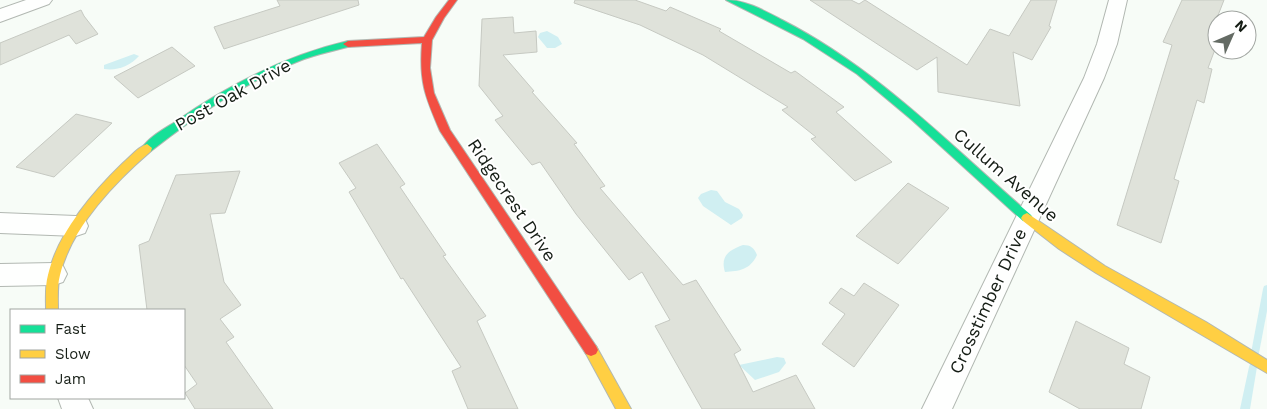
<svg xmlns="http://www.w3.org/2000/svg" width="1267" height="409" viewBox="0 0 1267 409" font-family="'Work Sans',sans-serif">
<rect width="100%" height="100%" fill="#f7fcf7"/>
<g fill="#d0eff2">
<path d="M547,31L558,37L562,44L555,48H547L538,37L540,33Z"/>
<path d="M134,54L139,56C130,66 117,71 104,69V65Z"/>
<path d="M711,190L717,191L725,202L739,209L743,215L742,218L731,225L703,206L698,198L701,194Z"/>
<path d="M743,245C751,245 754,248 757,255C750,270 739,271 725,272C720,256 729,250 743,245Z"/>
<path d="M777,357L784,358L786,363L779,372L755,380L739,365Z"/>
</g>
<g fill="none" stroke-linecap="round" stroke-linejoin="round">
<g fill="#d0eff2" fill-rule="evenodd">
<path d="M1267,285V311L1259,353L1258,356L1255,357L1252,356L1251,353L1263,289L1264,286Z"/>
<path d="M1253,363L1256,364L1257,367L1250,409H1240L1249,367L1250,364Z"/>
</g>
</g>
<g fill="#dfe2da" stroke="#c6c9c2">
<path d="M277,0H358L359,5L224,49L214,27L280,6Z"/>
<path d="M575,0H635L666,11L670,7L721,29L719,31L791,73L795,71L844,107L836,112L892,162L855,181L811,139L816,137L782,110L788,107L703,55L640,25L574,3Z"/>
<path d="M810,0H851L859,4L865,0L967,65L990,29L1009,36L1031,0H1057L1049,26L1051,27L1032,60L1013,52L1020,106L938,92L937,57L917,70Z"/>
<path d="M1182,0H1224L1217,18V44L1208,68L1212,69L1204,103L1197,100L1174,179L1179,181L1161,243L1117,225L1172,45L1163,42Z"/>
<path d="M81,10L84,16L98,34L76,44L69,35L0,65V43Z"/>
<path d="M513,17L514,33L536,31L537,52L503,55L534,91L532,92L577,143L574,144L605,186L600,188L683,285L696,280L741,350L734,354L753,392L796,375L815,409H702L655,326L670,320L642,272L629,280L576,214L540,162L532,165L495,120L503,116L479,86L482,19Z"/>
<path d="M172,47L195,66L138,98L114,77Z"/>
<path d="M76,114L112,123L54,177L16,167Z"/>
<path d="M377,144L405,184L400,187L446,255L443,256L486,316L477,321L518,409H468L452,371L461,367L403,278L401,279L349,192L356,188L339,163Z"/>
<path d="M240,171L225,213L210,214L224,282L241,305L220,319L234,337L226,342L273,409H195L185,393L197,384L184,365V310H147L139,245L149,241L176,175Z"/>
<path d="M908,183L949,208L898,264L856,236Z"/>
<path d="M864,283L899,305L854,367L822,344L845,314L829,303L841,288L854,296Z"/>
<path d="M1076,321L1129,348L1124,364L1150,377L1141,409H1080L1049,392Z"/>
</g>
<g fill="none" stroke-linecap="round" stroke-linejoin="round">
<defs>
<g id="street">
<path d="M26,0H52L49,4L0,22V9Z"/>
<path d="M1109,0H1127L1117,44L1104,78L952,409H922L1084,78L1097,44Z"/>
<path d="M0,213L76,216L85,219L88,226L85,233L76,236L0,233Z"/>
<path d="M54,263L63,266L67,274L63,282L54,285L0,286V264Z"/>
<path d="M58,398H88L93,409H62Z"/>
</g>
<g id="fast">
<path d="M726,0C746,0 765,11 782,20C878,69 951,146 1031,215L1033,218L1031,221H1023L912,120L857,74L803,39Z"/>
<path d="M348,41L351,42V46C334,51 316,54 299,61C245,82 196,116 151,151L147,152L142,148C149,137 164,129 175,122C228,85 284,56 348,41Z"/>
</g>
<g id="slow">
<path d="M147,144L152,148L151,151C115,182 71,228 60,275C57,286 58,299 58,310H46C46,299 45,286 48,275C58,233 92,193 123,163C130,157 138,147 147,144Z"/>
<path d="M1027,213L1105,266L1206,322L1267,360V373L1096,273L1059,249L1023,221L1021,218L1023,215Z"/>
<path d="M591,344L596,346L631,409H616L584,350L586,346Z"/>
</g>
<path id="jam" d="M449,0H457L444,18L432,40L430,68L434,93L450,130L596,346L598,350L596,354L591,356L586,354L440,131C425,96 419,82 422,43L348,47L343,44L348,41L424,37L436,17Z"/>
</defs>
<use href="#street" stroke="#b2b8b2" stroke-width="2"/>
<use href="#fast" stroke="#b2b8b2" stroke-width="2"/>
<use href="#slow" stroke="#b2b8b2" stroke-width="2"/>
<use href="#jam" stroke="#b2b8b2" stroke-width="2"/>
<use href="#street" fill="#fefffe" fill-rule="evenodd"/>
<use href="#fast" fill="#16e098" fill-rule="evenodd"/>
<use href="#slow" fill="#ffcf43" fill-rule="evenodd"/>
<use href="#jam" fill="#f24e42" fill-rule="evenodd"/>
</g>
<g text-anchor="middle" stroke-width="4" stroke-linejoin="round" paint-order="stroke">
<g font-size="18" fill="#151d15" stroke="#fff">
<text transform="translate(233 95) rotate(-29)" y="6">Post Oak Drive</text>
<text transform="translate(1006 175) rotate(41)" y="6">Cullum Avenue</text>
<text transform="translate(512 200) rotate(56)" y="6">Ridgecrest Drive</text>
<text transform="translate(988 301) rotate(-65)" y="6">Crosstimber Drive</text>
</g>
</g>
<rect x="10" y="309" width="175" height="90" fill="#ffffff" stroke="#a1a5a1"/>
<rect x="20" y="325" width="25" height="8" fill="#16e098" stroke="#a1a5a1"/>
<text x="55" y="334" font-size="15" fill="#151d15">Fast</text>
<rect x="20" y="350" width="25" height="8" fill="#ffcf43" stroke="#a1a5a1"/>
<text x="55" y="359" font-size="15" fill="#151d15">Slow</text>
<rect x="20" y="375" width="25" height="8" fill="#f24e42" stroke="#a1a5a1"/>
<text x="55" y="384" font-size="15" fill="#151d15">Jam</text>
<g transform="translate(1232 35) rotate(45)"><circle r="24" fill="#ffffff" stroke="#a1a5a1"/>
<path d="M0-4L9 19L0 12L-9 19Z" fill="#646b64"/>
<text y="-8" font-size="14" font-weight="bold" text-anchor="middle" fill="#151d15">N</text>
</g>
</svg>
